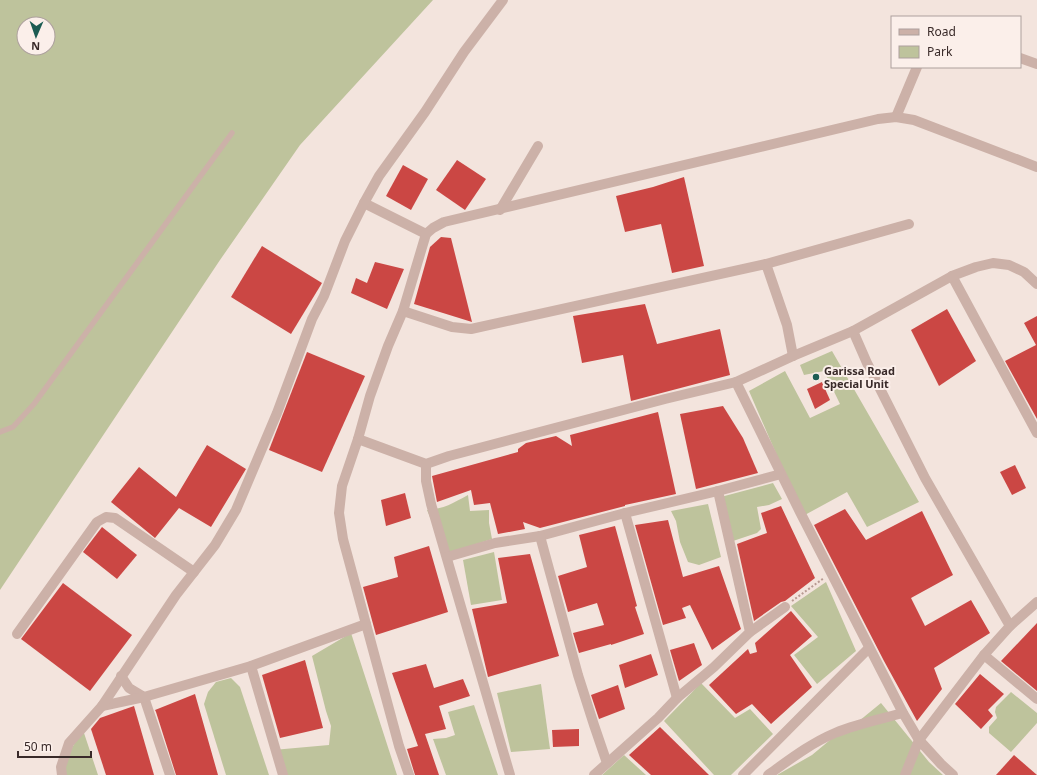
<svg xmlns="http://www.w3.org/2000/svg" width="1037" height="775" viewBox="0 0 1037 775" font-family="'Noto Sans',sans-serif">
<rect width="100%" height="100%" fill="#f3e4dd"/>
<g fill="#bec39c" fill-rule="evenodd">
<path d="M0,0H433L300,145L220,260L0,590ZM24,24H48V48H24Z"/>
<path d="M832,351L919,502L867,527L847,492L803,516L749,391L785,371L810,418L840,404L824,371L804,375L800,365Z"/>
<path d="M773,483L782,499L769,505L757,507L761,529L757,533L733,541L717,498Z"/>
<path d="M468,495L470,511L489,510V523L492,539L445,554L427,510C444,509 453,503 468,495Z"/>
<path d="M708,504L721,557L699,565L688,562L680,542L676,521L671,511Z"/>
<path d="M494,552L502,600L471,605L463,560Z"/>
<path d="M826,582L856,651L817,684L794,655L818,637L791,606Z"/>
<path d="M351,633L397,775H281L273,750L329,745L331,726L326,711L312,656Z"/>
<path d="M231,678L240,687L269,775H226L204,704L208,692L216,682Z"/>
<path d="M701,683L735,718L750,709L773,734L731,775H714L664,721Z"/>
<path d="M541,684L550,749L511,752L497,693Z"/>
<path d="M1011,692L1037,713V723L1011,752L989,733V727L997,718L995,712L996,707Z"/>
<path d="M881,703L929,762L943,775H777L812,755L842,730L859,721Z"/>
<path d="M474,705L498,775H446L433,739L446,738L455,735L448,712Z"/>
<path d="M83,730L98,775H64L68,754Z"/>
<path d="M624,755L646,775H602Z"/>
</g>
<g fill="#cb4744">
<path d="M457,160L486,179L465,210L436,190Z"/>
<path d="M403,165L428,179L411,210L386,196Z"/>
<path d="M684,177L704,266L672,273L661,224L625,232L616,196L653,187Z"/>
<path d="M441,237L451,238L472,322L414,304L430,247Z"/>
<path d="M262,246L322,283L291,334L231,297Z"/>
<path d="M375,262L404,269L387,309L351,293L356,278L367,283Z"/>
<path d="M645,304L657,344L720,329L730,375L631,401L623,355L582,363L573,316Z"/>
<path d="M947,309L976,361L939,386L911,330Z"/>
<path d="M1037,316V419L1005,361L1036,345L1024,323Z"/>
<path d="M307,352L365,376L322,472L269,450Z"/>
<path d="M822,382L830,400L815,409L807,389Z"/>
<path d="M723,406L743,438L758,473L696,489L680,414Z"/>
<path d="M658,412L676,494L625,505V506L540,528L523,522L525,529L498,534L490,503L474,505L471,490L437,502L432,476L518,452V449L526,443L556,436L572,446L570,435Z"/>
<path d="M207,445L246,469L211,527L179,508L155,538L111,502L139,467L176,497Z"/>
<path d="M1015,465L1026,488L1012,495L1000,472Z"/>
<path d="M405,493L411,518L386,526L381,500Z"/>
<path d="M781,506L815,578L785,601L781,602L754,621L737,544L767,533L761,513Z"/>
<path d="M845,509L866,540L922,511L953,575L911,598L925,626L971,600L990,633L934,668L942,689L917,721L884,661L814,525Z"/>
<path d="M668,520L683,577L719,566L741,629L712,650L690,605L682,608L686,618L663,625L635,525Z"/>
<path d="M615,526L637,606L635,607L644,634L611,645V644L579,653L573,633L604,625L597,603L568,612L558,576L587,567L579,535Z"/>
<path d="M102,527L137,555L117,579L83,552Z"/>
<path d="M429,546L448,612L376,635L363,587L398,577L394,557Z"/>
<path d="M530,554L559,656L488,677L472,609L507,603L498,558Z"/>
<path d="M63,583L132,635L90,691L21,639Z"/>
<path d="M791,611L812,636L790,655L812,687L771,724L752,704L736,714L709,685L748,649L750,654L757,652L755,643Z"/>
<path d="M1037,623V691L1001,661Z"/>
<path d="M694,643L702,665L679,681L670,650Z"/>
<path d="M651,654L658,675L625,688L619,665Z"/>
<path d="M305,660L323,728L280,738L262,675Z"/>
<path d="M426,664L434,688L463,679L470,696L439,706L446,729L425,734L439,775H415L407,749L418,746L392,673Z"/>
<path d="M980,674L1004,694L988,710L993,716L981,729L955,704Z"/>
<path d="M618,685L625,709L599,719L591,695Z"/>
<path d="M195,694L218,775H176L156,712L155,710Z"/>
<path d="M134,706L154,775H106L91,729L100,718Z"/>
<path d="M660,727L709,775H651L629,755Z"/>
<path d="M579,729V746L553,747L552,730Z"/>
<path d="M1014,755L1037,775H996Z"/>
</g>
<g fill="none" stroke-linecap="round" stroke-linejoin="round">
<path stroke="#b89a92" stroke-width="2" stroke-dasharray="2 2" stroke-linecap="butt" d="M792,601L824,578"/>
<path stroke="#ccb1a8" stroke-width="5.5" d="M0,432L13,427L34,404L232,133"/>
<g stroke="#ccb1a8" stroke-width="10">
<path d="M1020,58L1037,64"/>
<path d="M896,117L917,67"/>
<path d="M364,203L426,234"/>
<path d="M500,210L538,146"/>
<path d="M766,264L909,224"/>
<path d="M952,276L1037,433"/>
<path d="M403,311L452,327L471,329L766,264L787,325L793,356"/>
<path d="M853,331L867,363L925,478L1010,626"/>
<path d="M736,382L800,512L903,713L919,740L941,764L953,775"/>
<path d="M358,439L426,464L449,456L665,399L736,382L793,356L853,331L952,276L976,267L993,263L1009,265L1024,272L1037,284"/>
<path d="M426,464V481L431,504L510,775"/>
<path d="M540,536L625,513"/>
<path d="M447,557L495,543L540,536L578,675L594,725L607,763"/>
<path d="M366,624L343,539L339,513L342,486L358,439L370,396L388,346L403,311L426,234L433,228L444,222L878,119L896,117L914,120L1037,167"/>
<path d="M750,632L785,607"/>
<path d="M17,634L97,522L106,517L115,518L194,572"/>
<path d="M984,655L1037,699"/>
<path d="M251,666L283,775"/>
<path d="M121,676L129,688L144,697L170,775"/>
<path d="M677,698L625,513L718,491L781,474"/>
<path d="M102,706L144,697L251,666L366,624L399,746L409,775"/>
<path d="M62,775L61,767L69,743L102,706L176,595L215,545L236,510L277,413L312,319L324,296L345,241L364,203L379,176L425,112L464,52L503,0"/>
<path d="M594,775L658,718L677,698L714,667L750,632L718,491"/>
<path d="M743,775L869,648"/>
<path d="M768,775C789,760 811,743 835,733C857,724 881,719 903,713"/>
<path d="M905,775L919,740L984,655L1010,626L1037,602"/>
</g>
</g>
<circle fill="#1c5c53" stroke="#fbefea" stroke-width="1.5" cx="816" cy="377" r="4"/>
<g text-anchor="middle" stroke-width="4" stroke-linejoin="round" paint-order="stroke">
<g font-size="11" font-weight="bold" fill="#392a29" stroke="#fbefea" text-anchor="start">
<text x="824" y="375">Garissa Road<tspan x="824" dy="13">Special Unit</tspan></text>
</g>
</g>
<rect x="891" y="16" width="130" height="52" fill="#fbefea" stroke="#ada09d"/>
<rect x="899" y="29" width="20" height="6" fill="#ccb1a8" stroke="#ada09d"/>
<text x="927" y="36" font-size="12" fill="#392a29">Road</text>
<rect x="899" y="46" width="20" height="12" fill="#bec39c" stroke="#ada09d"/>
<text x="927" y="56" font-size="12" fill="#392a29">Park</text>
<g transform="translate(36 36) rotate(182)"><circle r="19" fill="#fbefea" stroke="#ada09d"/>
<path d="M0-3L7 15L0 10L-7 15Z" fill="#1c5c53"/>
<text y="-6" font-size="11" font-weight="bold" text-anchor="middle" fill="#392a29">N</text>
</g>
<path d="M18 751v6h73v-6" fill="none" stroke="#392a29" stroke-width="2"/>
<text x="24" y="751" font-size="12" fill="#392a29" stroke="#fbefea" stroke-width="3" paint-order="stroke">50 m</text>
</svg>
